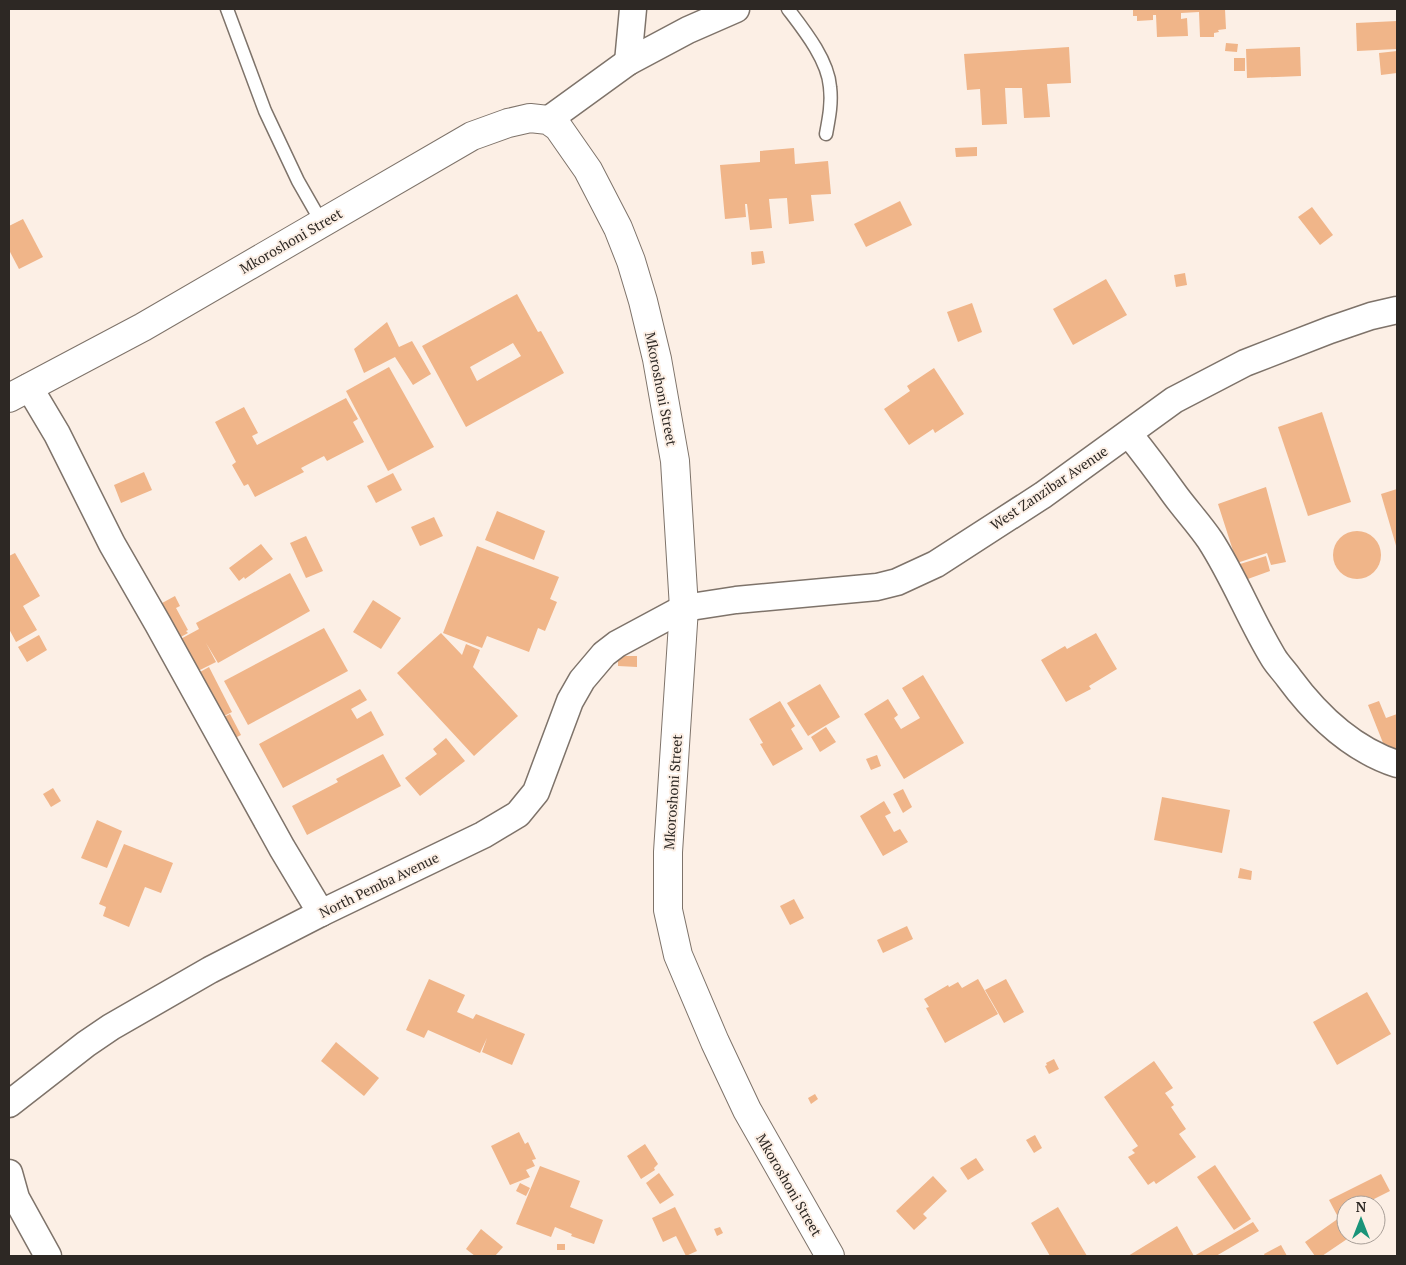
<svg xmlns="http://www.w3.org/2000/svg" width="1406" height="1265" viewBox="0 0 1406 1265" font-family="'PT Serif',serif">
<rect width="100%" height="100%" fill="#fcefe5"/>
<g fill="#f0b589" fill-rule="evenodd">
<path d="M1133,9H1225L1226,29L1218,30L1219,32L1214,33V37H1200L1199,12L1181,13V19L1187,18L1188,36L1157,37L1156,15H1153V20L1137,21V16H1133Z"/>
<path d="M1397,21V49L1357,51L1356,23Z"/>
<path d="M1226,43L1238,44L1237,52L1225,51Z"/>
<path d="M1069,47L1071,83L1047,84L1050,117L1024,118L1022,88H1005L1007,124L982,125L980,89L967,90L964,54Z"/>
<path d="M1300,47L1301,76L1247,78L1246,49Z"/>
<path d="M1397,51V73L1381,75L1379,53Z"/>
<rect x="1234" y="58" width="11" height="13"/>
<path d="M977,147V156L956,157L955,148Z"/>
<path d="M794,148L795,164L828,161L831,194L811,195L814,221L789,224L787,198L769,199L772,228L750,230L747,204H745L746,217L725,219L720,165L760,162V151Z"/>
<path d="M900,201L912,225L866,247L854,224Z"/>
<path d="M1312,207L1333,235L1320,245L1298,217Z"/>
<path d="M23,219L43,257L19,269L9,250V226Z"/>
<path d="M763,251L765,263L752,265L751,252Z"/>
<path d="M1185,273L1187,285L1176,287L1174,275Z"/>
<path d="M1106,279L1127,315L1073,345L1053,309Z"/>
<path d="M517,294L538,332L541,331L564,373L466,427L422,346ZM513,343L521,356L477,381L470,367Z"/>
<path d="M972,303L982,332L958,342L947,312Z"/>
<path d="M387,322L399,347L412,341L431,374L413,385L395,357L364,373L354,349Z"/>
<path d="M389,367L434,447L388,471L346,391Z"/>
<path d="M934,368L964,414L935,433L933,429L909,445L884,409L910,391L907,386Z"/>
<path d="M346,398L358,419L353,422L364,442L327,461L324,456L301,468L304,472L255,497L248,484L244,486L232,465L236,462L215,422L244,407L258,433L252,436L257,445Z"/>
<path d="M1322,412L1351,502L1308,516L1278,427Z"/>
<path d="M144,472L152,490L121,503L114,485Z"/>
<path d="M393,473L402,490L376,503L367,486Z"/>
<path d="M1266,487L1286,562L1271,565L1267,553L1237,563L1218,504Z"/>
<path d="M1397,489V549L1381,494Z"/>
<path d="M497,511L545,531L534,560L485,540Z"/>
<path d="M434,517L443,536L420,546L411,527Z"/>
<circle cx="1357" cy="555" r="24"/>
<path d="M306,536L323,571L306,578L290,543Z"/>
<path d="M261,544L273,559L245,579L244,577L239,581L229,568Z"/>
<path d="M477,546L559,577L550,599L557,602L545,631L538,628L529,652L487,636L482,648L443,633Z"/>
<path d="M15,553L40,596L23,606L37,630L16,642L9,629V556Z"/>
<path d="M1266,556L1270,571L1245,580L1240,564Z"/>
<path d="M290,573L310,611L218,663L206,643L216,662L192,674L175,642L199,629L196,623Z"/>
<path d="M175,596L180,606L176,608L188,630L186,631L188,633L170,643L151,609Z"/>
<path d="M373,600L401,618L381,649L353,632Z"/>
<path d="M324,628L348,671L248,725L224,681Z"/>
<path d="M441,633L462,655L466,644L480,650L473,667L518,716L474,756L397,673Z"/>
<path d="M1096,633L1117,669L1089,686L1091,689L1066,702L1041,660L1065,646L1067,649Z"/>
<path d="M39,635L47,650L27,662L18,647Z"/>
<path d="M618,656H637V667L618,666Z"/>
<path d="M209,667L232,712L214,721L191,677Z"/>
<path d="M923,675L964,743L904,779L864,714L888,699L898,715L894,718L901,729L920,718L902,688Z"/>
<path d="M820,684L840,717L808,736L787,703Z"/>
<path d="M360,689L367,700L351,709L357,719L371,711L384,735L283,788L259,744Z"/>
<path d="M780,701L795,726L791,729L803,749L773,766L760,744L763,743L749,719Z"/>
<path d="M1379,701L1386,718L1397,714V745H1396L1397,749L1387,753L1368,705Z"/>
<path d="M230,714L241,735L225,743L216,721Z"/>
<path d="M826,727L836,742L820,752L811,737Z"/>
<path d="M446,738L465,761L420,796L405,778L437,754L433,749Z"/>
<path d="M383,754L401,786L307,835L292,806L338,782L336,779Z"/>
<path d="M877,755L881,766L871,770L866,759Z"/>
<path d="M53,788L61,801L51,807L43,794Z"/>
<path d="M903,789L912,807L903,813L893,794Z"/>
<path d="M1162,797L1230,810L1222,853L1154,840Z"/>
<path d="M884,801L891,813L885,816L894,832L900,829L908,842L883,856L860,816Z"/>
<path d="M97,820L122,831L107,868L81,858Z"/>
<path d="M124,844L173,863L161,893L145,887L129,927L103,916L106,907L99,904Z"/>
<path d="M1240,868L1252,871L1251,880L1238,878Z"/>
<path d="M794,899L804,918L790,925L780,906Z"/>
<path d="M907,926L913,939L883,953L877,940Z"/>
<path d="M429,979L465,995L457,1012L473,1019L476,1014L525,1034L512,1065L482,1052L487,1038L480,1053L428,1030L424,1038L406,1030Z"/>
<path d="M978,979L998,1014L945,1043L926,1008L929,1007L924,999L948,985L949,987L958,982L962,988Z"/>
<path d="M1006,979L1024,1012L1004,1023L985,990Z"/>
<path d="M1367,992L1391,1034L1337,1065L1313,1022Z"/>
<path d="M336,1042L379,1078L364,1096L321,1061Z"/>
<path d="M1054,1059L1059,1069L1049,1074L1045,1066L1047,1065L1046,1063Z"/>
<path d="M1154,1061L1173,1088L1165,1093L1174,1105L1171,1107L1186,1129L1179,1134L1196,1157L1156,1184L1154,1181L1148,1185L1128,1157L1135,1153L1132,1150L1138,1146L1104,1097Z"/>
<path d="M815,1094L818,1099L811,1104L808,1098Z"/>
<path d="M519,1132L525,1144L528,1142L536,1159L532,1160L535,1166L526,1170L530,1177L510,1185L491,1146Z"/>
<path d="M1035,1135L1042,1148L1034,1153L1026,1140Z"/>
<path d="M645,1144L658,1164L654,1168L655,1170L641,1179L627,1156Z"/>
<path d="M976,1158L984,1170L968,1180L960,1168Z"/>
<path d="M1215,1165L1251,1219L1234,1230L1197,1177Z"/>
<path d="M540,1166L580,1181L570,1207L603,1220L594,1244L571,1236L572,1234L555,1227L551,1237L516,1224Z"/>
<path d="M659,1173L674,1195L660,1204L646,1183Z"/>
<path d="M1381,1174L1390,1191L1362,1205H1346V1213L1338,1217L1329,1200Z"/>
<path d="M933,1176L947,1191L923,1214L927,1218L914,1230L896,1211Z"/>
<path d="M520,1183L530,1188L526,1196L516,1191Z"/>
<path d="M675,1207L697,1251L686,1256L676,1236L663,1242L652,1218Z"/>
<path d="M1058,1207L1087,1256H1050L1031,1223Z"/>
<path d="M1339,1218L1346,1228V1235H1353L1322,1256H1315L1305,1242Z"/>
<path d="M1253,1222L1259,1231L1216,1256H1128L1177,1226L1194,1256Z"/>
<path d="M720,1227L723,1233L717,1236L714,1229Z"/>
<path d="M481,1229L503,1247L495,1256H475L466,1249Z"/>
<rect x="557" y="1244" width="8" height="6"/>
<path d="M1281,1245L1287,1256H1265L1264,1254Z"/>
</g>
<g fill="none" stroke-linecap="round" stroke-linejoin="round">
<defs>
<g id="service">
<path d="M227,9L265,111L298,181L322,223"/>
<path d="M788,9C804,30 828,60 830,87C832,103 829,118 826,134"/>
</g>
<g id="minor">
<path d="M628,62L633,9"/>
<path d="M548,120L628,62L688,30L736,9"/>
<path d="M29,387L57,434L112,544L158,624L282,848L321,913"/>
<path d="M1129,434C1145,454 1160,474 1175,495C1186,510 1199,524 1210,540C1234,577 1250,619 1273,657C1277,664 1284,671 1289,678C1317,716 1351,749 1397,764"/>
<path d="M9,1104L86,1044L111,1027L210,970L321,913L483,835L518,814L536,792L570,701L582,680L604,654L617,644L684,608L736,600L877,587L897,582L936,564L1043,495L1174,400L1245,363L1330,330L1371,316L1397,310"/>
<path d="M9,1173L16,1198L48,1256"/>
</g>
<path id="tertiary" d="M9,398L143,327L472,136L508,123L530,118L548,120L558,127L588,170L618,228L631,261L643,301L657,359L675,461L684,608L668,852V910L678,955L715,1042L747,1110L830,1256"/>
</defs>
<use href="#service" stroke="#7e736a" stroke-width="15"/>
<use href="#minor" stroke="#7e736a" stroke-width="29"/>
<use href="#tertiary" stroke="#7e736a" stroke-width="30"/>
<use href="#service" stroke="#fff" stroke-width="12"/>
<use href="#minor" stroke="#fff" stroke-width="26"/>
<use href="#tertiary" stroke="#fff" stroke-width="28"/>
</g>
<g text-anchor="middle" stroke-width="4" stroke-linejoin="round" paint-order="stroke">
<g font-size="14" fill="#2d2824" stroke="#fcefe5">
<text transform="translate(291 241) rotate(-30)" y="5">Mkoroshoni Street</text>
<text transform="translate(661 389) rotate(79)" y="5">Mkoroshoni Street</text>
<text transform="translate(1049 488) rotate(-34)" y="5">West Zanzibar Avenue</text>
<text transform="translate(673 792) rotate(-86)" y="5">Mkoroshoni Street</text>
<text transform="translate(379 885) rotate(-26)" y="5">North Pemba Avenue</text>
<text transform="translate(789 1185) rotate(60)" y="5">Mkoroshoni Street</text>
</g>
</g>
<rect width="1406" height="1265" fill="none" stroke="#2d2824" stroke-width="20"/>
<g transform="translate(1361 1220)"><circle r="24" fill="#fcefe5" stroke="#a99f98"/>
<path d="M0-4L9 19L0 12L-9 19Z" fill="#1a9479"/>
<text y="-8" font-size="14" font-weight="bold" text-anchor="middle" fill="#2d2824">N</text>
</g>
</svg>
